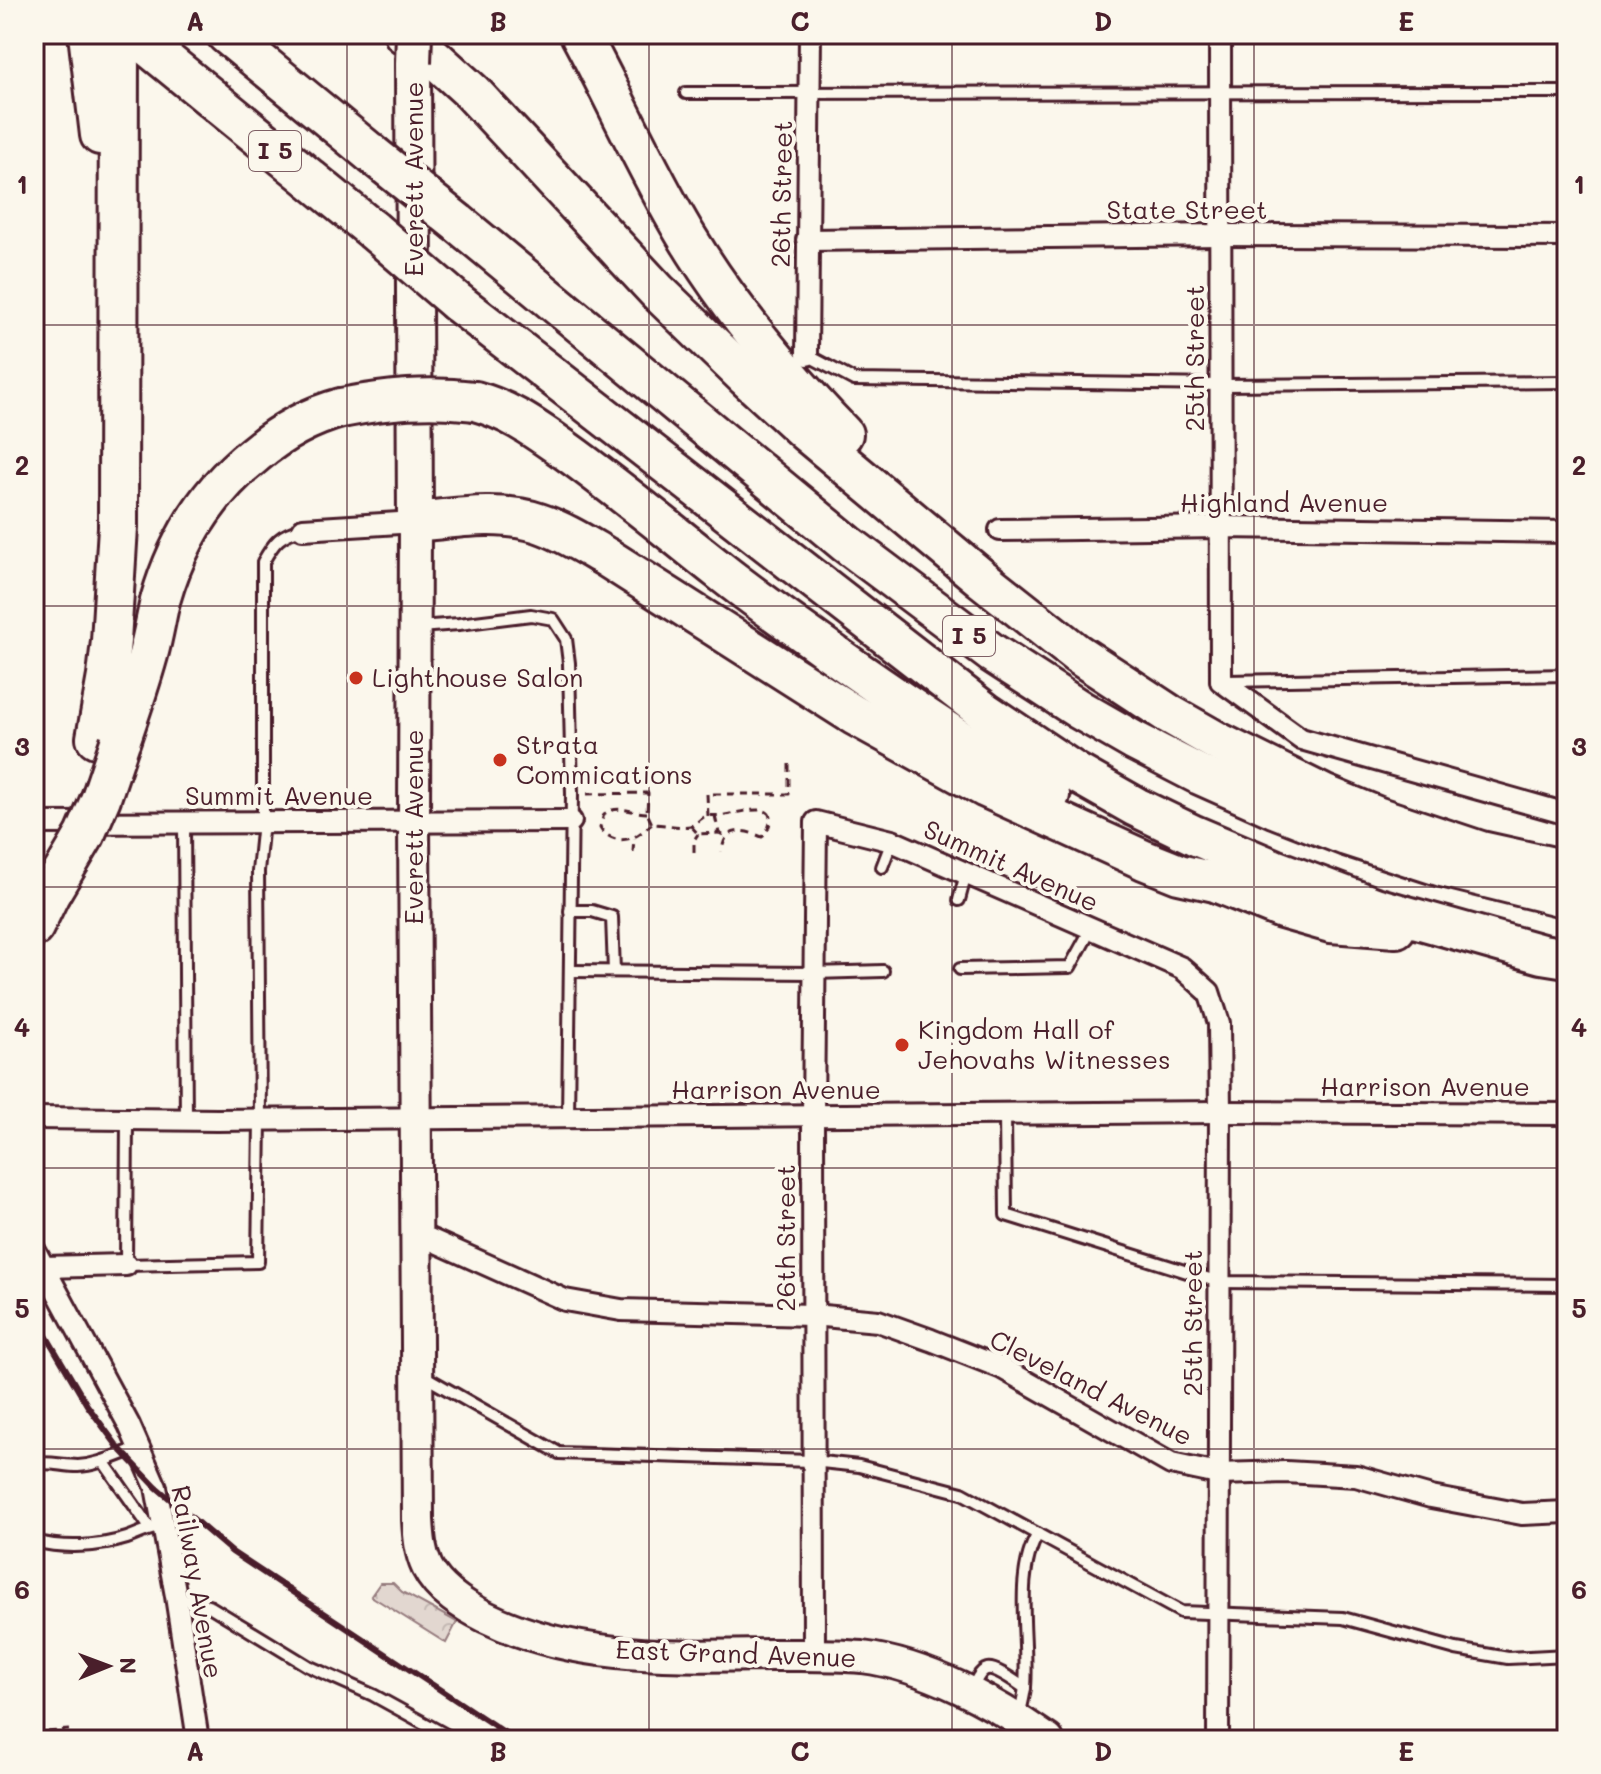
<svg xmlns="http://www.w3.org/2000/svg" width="1601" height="1774" viewBox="0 0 1601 1774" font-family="Mali,sans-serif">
<defs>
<pattern id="park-crowns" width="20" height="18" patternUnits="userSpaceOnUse" patternTransform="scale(2)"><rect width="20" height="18" fill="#e2d7d0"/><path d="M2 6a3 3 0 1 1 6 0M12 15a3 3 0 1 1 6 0" fill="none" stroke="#c3b8b3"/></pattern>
</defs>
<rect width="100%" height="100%" fill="#fbf7ec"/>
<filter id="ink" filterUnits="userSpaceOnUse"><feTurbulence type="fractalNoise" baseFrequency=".0125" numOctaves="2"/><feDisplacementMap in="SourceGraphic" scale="16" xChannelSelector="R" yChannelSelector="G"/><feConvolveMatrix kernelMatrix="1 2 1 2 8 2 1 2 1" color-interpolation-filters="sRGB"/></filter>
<g filter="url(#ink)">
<path fill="url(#park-crowns)" stroke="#967b7e" stroke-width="2" d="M380,1583H393L402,1592L457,1622L446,1643L371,1596Z"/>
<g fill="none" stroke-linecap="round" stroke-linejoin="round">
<defs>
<g id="service">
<path d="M686,93L1567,92"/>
<path d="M807,355L854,380L1221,385L1567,382"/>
<path d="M418,627L459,624L531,615L553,619L566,639L569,663L572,794L568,1118"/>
<path d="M1227,681L1567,675"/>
<path d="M184,823L186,1120"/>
<path d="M882,867L892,841"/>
<path d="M959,900L966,874"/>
<path d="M570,911H592L612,917L614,971"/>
<path d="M960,969L1070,967L1091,929"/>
<path d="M570,971L814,973L883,971"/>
<path d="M1005,1114L1006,1215L1219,1282L1567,1285"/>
<path d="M127,1119L126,1265L258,1262L260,1120L258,871L263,822V562C274,542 280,534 303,529"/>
<path d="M422,1375L559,1453L812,1461L859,1466L962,1493L1181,1612L1343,1618L1456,1649L1508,1658L1567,1655"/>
<path d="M103,1461L150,1528"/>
<path d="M34,1464C49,1461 63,1466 78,1466C100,1465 119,1454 139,1448"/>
<path d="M34,1541C64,1549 98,1547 127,1538C142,1533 147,1528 163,1527"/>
<path d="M176,1596L211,1607L308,1666L373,1695L455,1740"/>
<path d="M971,1692C974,1685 979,1671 987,1669C996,1667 1017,1683 1025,1688"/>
<path d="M1019,1717C1021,1707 1024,1697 1025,1687C1029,1641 1013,1574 1038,1534"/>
</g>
<g id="minor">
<path d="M1220,34L1221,681L1301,739L1567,814"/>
<path d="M807,240L1221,235L1567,236"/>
<path d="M807,355L810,34"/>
<path d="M303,529L415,522"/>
<path d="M1000,530L1221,527L1567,532"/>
<path d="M34,823L571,821"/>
<path d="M34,1118L217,1120L1220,1112L1567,1114"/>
<path d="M416,1233L565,1300L621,1310L812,1315L878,1321L931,1340L1002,1368L1171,1464L1218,1474L1286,1472L1356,1476L1431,1497L1522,1514L1567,1512"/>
<path d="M34,1249L129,1425L156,1487L176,1596L198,1740"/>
<path d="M43,1267L126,1265"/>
<path d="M814,1655L813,1116L816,822L892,841L1182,968L1209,992L1219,1023L1220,1112L1218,1740"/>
</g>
<path id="secondary" d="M415,522L414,822L418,1520C419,1537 420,1552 427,1567C439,1591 464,1606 486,1617C575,1661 675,1656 771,1655C801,1655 832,1654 862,1657C926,1665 996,1703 1048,1740"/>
<path id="primary" d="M413,63L415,522"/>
<g id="motorway">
<path d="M88,34L100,135"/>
<path d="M133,34L373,230"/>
<path d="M226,34L373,155"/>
<path d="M404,34L431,55L472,92L657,291L746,377L806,432L981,578L1076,653L1169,714L1220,743L1323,794L1379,817L1481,851L1567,870"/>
<path d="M580,34C616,100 646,169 685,234C729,307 784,373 843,434"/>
<path d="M458,223L847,544L992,653L1080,710L1134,741L1200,775L1274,808L1346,836L1442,867L1567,898"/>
<path d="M457,302L985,712L1076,773L1136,807L1194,835L1274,869L1375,907L1542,954L1567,958"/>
<path d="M475,401C511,411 535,429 565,450C618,488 667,529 719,570C763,605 810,637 856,670C919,714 983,757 1050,795"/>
<path d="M415,522C455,518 500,510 539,523C563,531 585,545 606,557L854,715L986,788L1144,860L1179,874L1215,882L1282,909L1331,923L1396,928"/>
<path d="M96,738L107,676L111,641L118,527L119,34"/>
<path d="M120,742C130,713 140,684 148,655C153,637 156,618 160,601C177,541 207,492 255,454C281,432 308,417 341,408"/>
<path d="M34,927L50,894"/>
</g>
</defs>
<use href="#service" stroke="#4a1f2b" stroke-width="16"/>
<use href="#minor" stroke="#4a1f2b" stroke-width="26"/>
<use href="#secondary" stroke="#4a1f2b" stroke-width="36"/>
<use href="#primary" stroke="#4a1f2b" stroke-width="40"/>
<use href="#motorway" stroke="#4a1f2b" stroke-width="44"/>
<g stroke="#4a1f2b" stroke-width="3" stroke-dasharray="8 6" stroke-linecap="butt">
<path d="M587,794L648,793L647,813L652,824C662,824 681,828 690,826C696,825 700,818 706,816C712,815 719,816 725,815C744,812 785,798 765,835L762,837C743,829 724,826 722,852"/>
<path d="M647,813C631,813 618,804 604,814L600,827C607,840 623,843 636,836C641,833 647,828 652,824"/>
<path d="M708,816L707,794H789V758"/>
<path d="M715,816L719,833L727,837"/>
<path d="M691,826L698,834L719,833"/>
<path d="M633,852L634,838"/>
<path d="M694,852V840L698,834"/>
<path d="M34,1649L43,1646"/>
<path d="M34,1733L69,1730"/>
</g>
<use href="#service" stroke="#fbf7ec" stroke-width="10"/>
<use href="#minor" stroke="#fbf7ec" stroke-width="20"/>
<use href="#secondary" stroke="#fbf7ec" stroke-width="30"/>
<use href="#primary" stroke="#fbf7ec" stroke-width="34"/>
<use href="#motorway" stroke="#fbf7ec" stroke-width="38"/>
<path stroke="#4a1f2b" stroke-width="6" d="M34,1315L87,1405L118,1447L156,1487L232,1552L516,1740"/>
<defs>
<path id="primary-bridge" d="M413,63L414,34"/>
<g id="motorway-bridge">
<path d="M373,155L458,223"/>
<path d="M373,230L457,302"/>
<path d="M341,408C388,399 428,395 475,401"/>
<path d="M50,894L85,835L101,798L120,742"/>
</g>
</defs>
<use href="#primary-bridge" stroke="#4a1f2b" stroke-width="40" stroke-linecap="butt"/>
<use href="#motorway-bridge" stroke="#4a1f2b" stroke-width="44" stroke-linecap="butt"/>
<use href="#primary-bridge" stroke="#fbf7ec" stroke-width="34"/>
<use href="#motorway-bridge" stroke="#fbf7ec" stroke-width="38"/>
</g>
</g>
<path fill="none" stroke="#4a1f2b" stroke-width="2" stroke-opacity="0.55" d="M347,34V1740M649,34V1740M952,34V1740M1254,34V1740M34,325H1567M34,606H1567M34,887H1567M34,1168H1567M34,1449H1567"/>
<g fill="#c8321e" stroke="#fbf7ec" stroke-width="3">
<circle cx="356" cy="678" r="8"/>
<circle cx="500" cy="760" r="8"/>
<circle cx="902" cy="1045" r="8"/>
</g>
<g text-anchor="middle" stroke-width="8" stroke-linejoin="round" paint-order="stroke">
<g fill="#fbf7ec" stroke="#7f6065" stroke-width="2">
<rect x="249" y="131" width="52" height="40" rx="6"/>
<rect x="943" y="616" width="52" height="40" rx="6"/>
</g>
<g font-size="24" font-weight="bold" fill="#4a1f2b">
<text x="275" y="159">I 5</text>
<text x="969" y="644">I 5</text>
</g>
<g font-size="26" fill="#4a1f2b" stroke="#fbf7ec">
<text transform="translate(414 179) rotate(-90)" y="9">Everett Avenue</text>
<text transform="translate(782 194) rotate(-89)" y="9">26th Street</text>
<text x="1187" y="219">State Street</text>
<text transform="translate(1195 358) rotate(-90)" y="9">25th Street</text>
<text x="1284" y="512">Highland Avenue</text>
<text x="279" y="805">Summit Avenue</text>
<text transform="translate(414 827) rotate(-90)" y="9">Everett Avenue</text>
<text transform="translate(1011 866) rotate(24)" y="9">Summit Avenue</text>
<text x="1425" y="1096">Harrison Avenue</text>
<text x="776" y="1099">Harrison Avenue</text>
<text transform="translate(786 1238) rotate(-90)" y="9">26th Street</text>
<text transform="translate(1193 1323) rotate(-90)" y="9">25th Street</text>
<text transform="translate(1091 1388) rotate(27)" y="9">Cleveland Avenue</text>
<text transform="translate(197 1582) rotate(80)" y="9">Railway Avenue</text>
<text transform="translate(736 1654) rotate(2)" y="9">East Grand Avenue</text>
</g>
<g font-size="26" fill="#4a1f2b" stroke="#fbf7ec" text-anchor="start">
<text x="372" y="687">Lighthouse Salon</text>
<text x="516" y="754">Strata<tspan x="516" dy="30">Commications</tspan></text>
<text x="918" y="1039">Kingdom Hall of<tspan x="918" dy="30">Jehovahs Witnesses</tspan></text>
</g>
</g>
<rect width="1601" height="1774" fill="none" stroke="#fbf7ec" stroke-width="88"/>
<g transform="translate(108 1666) rotate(89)" stroke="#fbf7ec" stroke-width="6" paint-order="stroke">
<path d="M0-6L14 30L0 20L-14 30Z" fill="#4a1f2b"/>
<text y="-12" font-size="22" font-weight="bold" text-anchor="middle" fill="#4a1f2b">N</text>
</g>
<rect x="44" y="44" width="1513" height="1686" fill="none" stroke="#4a1f2b" stroke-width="3"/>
<g font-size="26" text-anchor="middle" font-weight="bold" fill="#4a1f2b">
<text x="195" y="31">A</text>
<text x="498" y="31">B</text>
<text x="800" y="31">C</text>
<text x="1103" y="31">D</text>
<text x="1406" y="31">E</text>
<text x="22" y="194">1</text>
<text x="1579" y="194">1</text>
<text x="22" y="475">2</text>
<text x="1579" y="475">2</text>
<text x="22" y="756">3</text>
<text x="1579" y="756">3</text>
<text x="22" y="1037">4</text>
<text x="1579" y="1037">4</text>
<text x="22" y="1318">5</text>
<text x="1579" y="1318">5</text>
<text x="22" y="1599">6</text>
<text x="1579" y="1599">6</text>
<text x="195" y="1761">A</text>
<text x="498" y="1761">B</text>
<text x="800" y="1761">C</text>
<text x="1103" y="1761">D</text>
<text x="1406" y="1761">E</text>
</g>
</svg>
